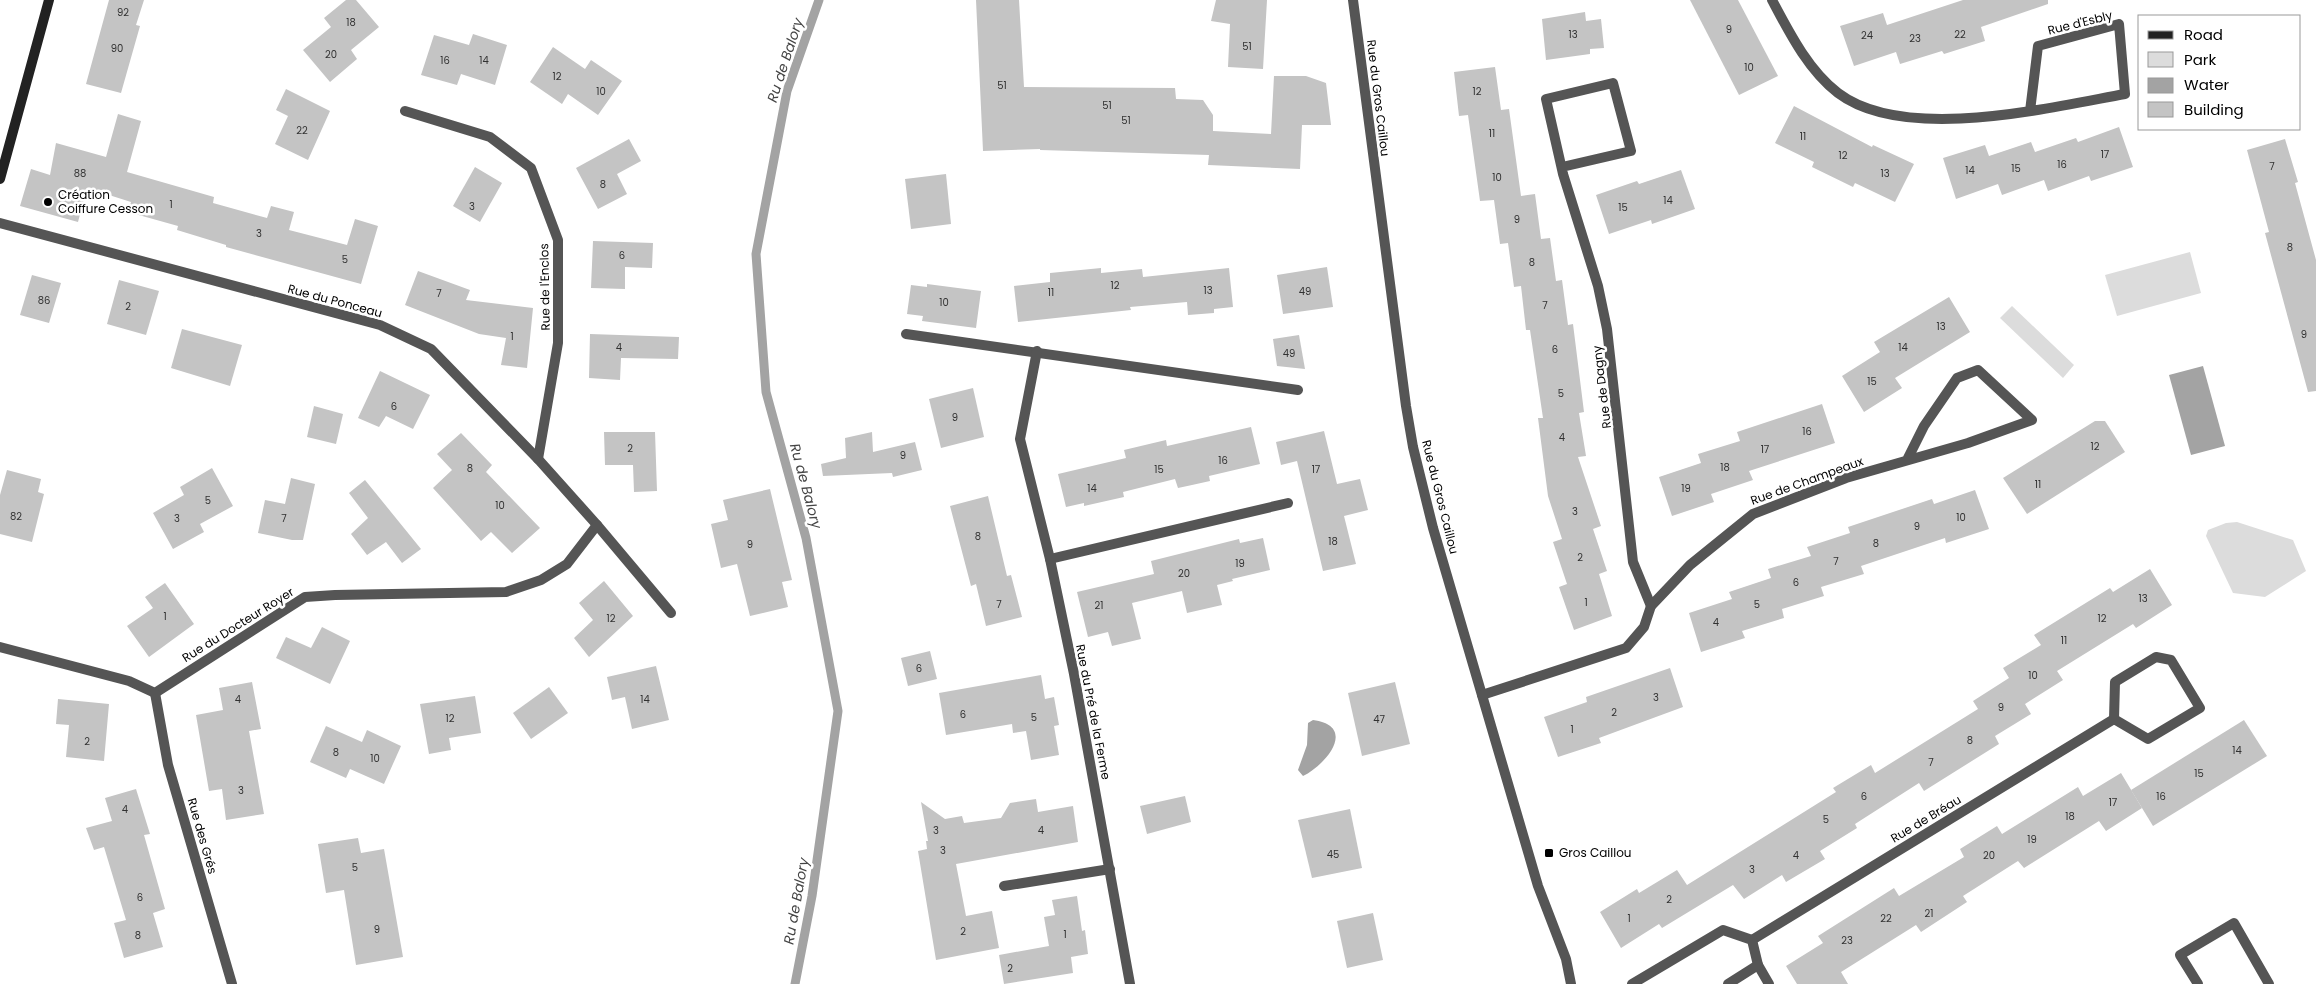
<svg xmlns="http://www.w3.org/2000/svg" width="2316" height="984" viewBox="0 0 2316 984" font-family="Poppins,sans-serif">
<rect width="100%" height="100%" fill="#fff"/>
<g fill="#dcdcdc">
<path d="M2190,252L2201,293L2117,316L2105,275Z"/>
<path d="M2012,306L2074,365L2063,378L2000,318Z"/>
<path d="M2237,522L2293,540L2306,571L2265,597L2233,593L2206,536L2208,530L2226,523Z"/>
</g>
<g fill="#a3a3a3">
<path d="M2203,366L2225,446L2191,455L2169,375Z"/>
<path d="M1313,720C1358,726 1326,765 1303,776L1298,770L1307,745L1308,723Z"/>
</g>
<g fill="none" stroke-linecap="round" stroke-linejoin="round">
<path stroke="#a3a3a3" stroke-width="9" d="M795,984L812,896L838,711L806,538L766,392L756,254L787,91L819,0"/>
</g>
<g fill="#c4c4c4">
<path d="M109,0H144L136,25L140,26L121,93L86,84Z"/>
<path d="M346,0H356L379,27L351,50L357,59L330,82L303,50L331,27L324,18Z"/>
<path d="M976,0H1019L1024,87L1175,88L1176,99L1203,100L1213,115V131L1271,134L1274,76H1306L1326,83L1331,125H1302L1300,169L1208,165L1209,155L1040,150V149L983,151Z"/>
<path d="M1216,0H1267L1263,69L1228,67L1230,24L1211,21Z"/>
<path d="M1690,0H1738L1778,76L1739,95Z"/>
<path d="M1963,0H2048V4L1981,27L1985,41L1944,54L1942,51L1900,64L1896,52L1854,66L1840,26L1883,13L1887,25Z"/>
<path d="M1585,12L1586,21L1601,19L1604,48L1590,49V54L1546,60L1542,19Z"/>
<path d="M473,34L507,45L495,85L461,74L457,85L421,75L434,35L469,45Z"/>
<path d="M553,47L585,69L591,60L622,81L598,115L568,94L562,104L530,82Z"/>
<path d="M1495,67L1501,110L1509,109L1521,196L1535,194L1541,239L1550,238L1556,281L1562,280L1568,325L1573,324L1584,412L1579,413L1586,456L1578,457L1601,526L1593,529L1607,571L1599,574L1612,616L1574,630L1559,587L1567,584L1553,542L1562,539L1548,496L1538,418H1543L1530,330H1526L1521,286L1514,287L1508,243L1500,244L1494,200L1480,201L1468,115L1459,116L1454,72Z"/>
<path d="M286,89L330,111L308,160L275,144L288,116L276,110Z"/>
<path d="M1794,106L1872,147L1873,145L1914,164L1895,202L1855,183L1853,187L1812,167L1814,162L1775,143Z"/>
<path d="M118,114L141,121L127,172L214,197L213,203L267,218L271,206L294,212L289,230L347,245L355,219L378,226L361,284L226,247V245L177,230L178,226L128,212L131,202L87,188L78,222L20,206L31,169L50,175L56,143L106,157Z"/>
<path d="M2119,127L2133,167L2091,181L2089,176L2048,191L2044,180L2002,195L1998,184L1956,199L1943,158L1985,145L1989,156L2031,142L2035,152L2076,138L2078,142Z"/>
<path d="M629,139L641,161L617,174L627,194L598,209L576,168Z"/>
<path d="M2285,139L2298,182L2295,183L2316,260V391L2308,392L2265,233L2269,232L2247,150Z"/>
<path d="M475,167L502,183L480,222L453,206Z"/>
<path d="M1681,170L1695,209L1652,224L1651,220L1609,234L1596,195L1637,181L1639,184Z"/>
<path d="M946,174L951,224L911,229L905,179Z"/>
<path d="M593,241L653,243L652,268L625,267V289L591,288Z"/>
<path d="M1327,267L1333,307L1283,314L1277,275Z"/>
<path d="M1101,268V273L1142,269L1143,277L1229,268L1233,307L1214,309V313L1188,315L1187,302L1130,307L1131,310L1018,322L1014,286L1050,282V273Z"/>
<path d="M418,271L470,290L466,300L533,308L527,368L501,365L506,338L479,334L405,305Z"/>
<path d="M32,275L61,283L49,323L20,315Z"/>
<path d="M119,280L159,291L146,335L107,324Z"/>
<path d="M927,284L981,291L976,328L922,321L923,316L907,314L911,285L927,287Z"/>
<path d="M1949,297L1970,332L1895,378L1902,388L1864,412L1842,376L1880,352L1874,342Z"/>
<path d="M182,329L242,345L230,386L171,368Z"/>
<path d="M590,334L679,337L678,359L621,358L620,380L589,378Z"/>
<path d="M1299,335L1305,369L1277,366L1273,339Z"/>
<path d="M380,371L430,395L413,429L386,416L379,427L358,418Z"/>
<path d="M973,388L984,437L941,448L929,399Z"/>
<path d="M1822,404L1835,443L1749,471L1753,480L1711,494L1714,502L1672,516L1659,477L1701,463L1698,454L1740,441L1737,432Z"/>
<path d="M314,406L343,414L336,444L307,437Z"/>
<path d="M2095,421H2105L2125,452L2027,514L2003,478Z"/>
<path d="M1251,427L1260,464L1209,476L1210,481L1192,485L1178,488L1175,479L1123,492L1124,497L1084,506V503L1066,507L1058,474L1126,458L1124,450L1166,440L1167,446Z"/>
<path d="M1324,431L1337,484L1360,479L1368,510L1344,516L1356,564L1323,571L1297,461L1281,465L1276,442Z"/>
<path d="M604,432H655L657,491L634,492L633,465H605Z"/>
<path d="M872,432L873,452L915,442L922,470L893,477L892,473L823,476L821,464L846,458L845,438Z"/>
<path d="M461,433L492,465L486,472L540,528L512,553L491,532L481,541L433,488L452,470L437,454Z"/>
<path d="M212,468L233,506L200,524L204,532L173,549L153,513L184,495L180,487Z"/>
<path d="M7,470L41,479L38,492L44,494L32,542L0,534V495Z"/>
<path d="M291,478L315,484L303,540H292L258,533L265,500L285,504Z"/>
<path d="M365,480L421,549L402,563L386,542L367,555L351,534L368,518L349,493Z"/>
<path d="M770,489L792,580L782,582L788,607L750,616L737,564L721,568L711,524L728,520L723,500Z"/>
<path d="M1975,490L1989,529L1946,543L1945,538L1861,566L1864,574L1821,587L1824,596L1782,609L1784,618L1742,631L1745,638L1701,652L1689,613L1732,599L1729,592L1771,578L1768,569L1811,556L1807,547L1850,533L1848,527L1932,499L1934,504Z"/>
<path d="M988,496L1007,576L1011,575L1022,617L986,626L976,584L971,586L950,506Z"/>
<path d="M1263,538L1270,570L1232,579L1233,581L1217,585L1222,605L1187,613L1182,591L1132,603L1141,639L1112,646L1108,632L1088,637L1077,592L1154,574L1151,561L1239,539L1240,543Z"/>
<path d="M2150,569L2172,605L2136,628L2133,624L2057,671L2063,680L2025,704L2031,714L1995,736L1999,744L1924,791L1919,783L1855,824L1857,828L1820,851L1825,859L1786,882L1782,875L1744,899L1733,885L1662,928L1659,924L1621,948L1600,912L1637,889L1639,893L1677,870L1687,885L1836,792L1833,788L1871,765L1875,773L1978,709L1973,701L2009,678L2003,668L2041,645L2034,635L2110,588L2113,592Z"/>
<path d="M604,581L633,616L589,657L574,638L593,620L579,603Z"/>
<path d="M165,583L194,624L149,657L127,626L153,608L145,597Z"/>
<path d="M322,627L350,641L330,684L276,658L286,637L311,648Z"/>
<path d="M930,651L937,679L908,686L901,658Z"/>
<path d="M656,666L669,720L632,729L625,697L612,700L607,677Z"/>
<path d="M1670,668L1683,707L1599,738L1601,743L1558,757L1544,717L1587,702L1586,697Z"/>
<path d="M1041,675L1045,699L1054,697L1059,725L1054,726L1059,755L1031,760L1026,731L1013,733L1012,724L946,735L939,693Z"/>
<path d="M252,682L261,729L249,731L264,814L226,820L222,789L209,791L196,715L223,710L219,688Z"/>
<path d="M1395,682L1410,744L1362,756L1348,693Z"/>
<path d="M549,687L568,713L531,739L513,713Z"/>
<path d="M475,696L481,733L449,738L451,750L429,754L420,704Z"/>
<path d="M58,699L109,704L104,761L66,757L69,725L56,724Z"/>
<path d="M2244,720L2267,756L2153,826L2131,790Z"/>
<path d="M326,726L362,742L367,730L401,746L384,784L350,769L346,778L310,762Z"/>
<path d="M2121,773L2142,808L2106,831L2099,821L2024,868L2018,861L1963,896L1967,902L1921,932L1916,925L1841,972L1848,984H1797L1786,966L1823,943L1818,936L1894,888L1899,896L1964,857L1960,849L1997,826L2002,834L2078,787L2083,796Z"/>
<path d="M136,789L150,834L144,835L165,909L153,913L163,947L124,958L114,923L126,920L104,847L94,850L86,828L112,821L105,798Z"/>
<path d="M1185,796L1191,822L1147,834L1140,806Z"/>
<path d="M1036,799L1038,812L1073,806L1078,842L956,864L966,916L992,911L999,948L936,960L918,851L927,849L926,841H928L921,802L945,819L962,816L964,823L1001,818L1010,803Z"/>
<path d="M1350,809L1362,868L1312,878L1298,820Z"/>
<path d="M358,838L361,853L384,849L403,957L356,965L344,890L326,893L318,844Z"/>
<path d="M1077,896L1082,931L1085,930L1088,954L1071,957L1073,973L1004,984L999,955L1049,946L1044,917L1055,915L1052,900Z"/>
<path d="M1373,913L1383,960L1347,968L1337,921Z"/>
</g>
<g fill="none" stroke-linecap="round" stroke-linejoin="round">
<g stroke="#555" stroke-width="10">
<path d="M1353,0L1406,406L1413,447L1433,528L1538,886L1566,959L1571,984"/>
<path d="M1772,0C1789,32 1808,70 1838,93C1904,143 2048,108 2125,94L2119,24L2038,46L2030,111"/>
<path d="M405,111L490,137L531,168L558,240V343L538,459"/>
<path d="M1562,167L1631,151L1613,83L1546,99L1563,174L1598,286L1607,329L1633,562L1651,606"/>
<path d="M0,223L380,325L431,349L538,459L597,525L671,613"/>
<path d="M906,334L1298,390"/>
<path d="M1037,351L1020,439L1050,559L1074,674L1130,984"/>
<path d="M1050,559L1288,503"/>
<path d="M0,647L129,681L155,693L305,597L335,595L506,592L541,580L567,564L597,525"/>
<path d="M155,693L168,765L232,984"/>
<path d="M1482,695L1626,648L1644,627L1651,606L1690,565L1753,514L1846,478L1968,443L2032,420L1978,370L1957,378L1924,426L1907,460"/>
<path d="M1004,886L1110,869"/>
<path d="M1752,940L2114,719L2148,739L2200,708L2171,660L2156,657L2115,682L2114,719"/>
<path d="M1632,984L1723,930L1752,940L1758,965L1769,984"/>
<path d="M1728,984L1758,965"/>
<path d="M2198,984L2180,955L2234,923L2269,984"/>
</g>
<path stroke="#222" stroke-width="10" d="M0,179L49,0"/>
</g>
<g fill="#000" stroke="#fff" stroke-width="2">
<circle cx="48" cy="202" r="5"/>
<rect x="1544" y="848" width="10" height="10" rx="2.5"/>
</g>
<g text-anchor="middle" stroke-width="5" stroke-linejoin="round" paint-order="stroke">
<g font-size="10" fill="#313131">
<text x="123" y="16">92</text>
<text x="351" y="26">18</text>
<text x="1729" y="33">9</text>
<text x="1573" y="38">13</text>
<text x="1960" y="38">22</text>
<text x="1867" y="39">24</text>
<text x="1915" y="42">23</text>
<text x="1247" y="50">51</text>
<text x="117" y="52">90</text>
<text x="331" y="58">20</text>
<text x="445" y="64">16</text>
<text x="484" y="64">14</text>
<text x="1749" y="71">10</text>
<text x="557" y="80">12</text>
<text x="1002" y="89">51</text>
<text x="601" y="95">10</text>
<text x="1477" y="95">12</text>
<text x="1107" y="109">51</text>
<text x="1126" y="124">51</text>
<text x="302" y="134">22</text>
<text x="1492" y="137">11</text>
<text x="1803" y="140">11</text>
<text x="2105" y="158">17</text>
<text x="1843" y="159">12</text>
<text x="2062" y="168">16</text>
<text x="2272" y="170">7</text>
<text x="2016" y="172">15</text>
<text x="1970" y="174">14</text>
<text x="80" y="177">88</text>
<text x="1885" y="177">13</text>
<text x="1497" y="181">10</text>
<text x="603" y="188">8</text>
<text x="1668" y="204">14</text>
<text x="171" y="208">1</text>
<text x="472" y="210">3</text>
<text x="1623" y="211">15</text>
<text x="1517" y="223">9</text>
<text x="259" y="237">3</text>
<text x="2290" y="251">8</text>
<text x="622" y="259">6</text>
<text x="345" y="263">5</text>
<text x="1532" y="266">8</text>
<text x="1115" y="289">12</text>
<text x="1208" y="294">13</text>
<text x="1305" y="295">49</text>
<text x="1051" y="296">11</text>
<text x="439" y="297">7</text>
<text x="44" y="304">86</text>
<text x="944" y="306">10</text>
<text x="1545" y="309">7</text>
<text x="128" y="310">2</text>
<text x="1941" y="330">13</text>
<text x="2304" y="338">9</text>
<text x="512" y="340">1</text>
<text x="619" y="351">4</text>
<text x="1903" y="351">14</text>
<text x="1555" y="353">6</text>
<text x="1289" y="357">49</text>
<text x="1872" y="385">15</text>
<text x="1561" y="397">5</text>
<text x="394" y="410">6</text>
<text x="955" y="421">9</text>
<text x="1807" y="435">16</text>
<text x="1562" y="441">4</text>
<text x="2095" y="450">12</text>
<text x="630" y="452">2</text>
<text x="1765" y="453">17</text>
<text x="903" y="459">9</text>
<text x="1223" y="464">16</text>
<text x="1725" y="471">18</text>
<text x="470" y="472">8</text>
<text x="1159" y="473">15</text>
<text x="1316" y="473">17</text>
<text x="2038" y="488">11</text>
<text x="1092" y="492">14</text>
<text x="1686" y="492">19</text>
<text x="208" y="504">5</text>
<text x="500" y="509">10</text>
<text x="1575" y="515">3</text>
<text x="16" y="520">82</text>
<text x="1961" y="521">10</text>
<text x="177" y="522">3</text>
<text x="284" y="522">7</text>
<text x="1917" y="530">9</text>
<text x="978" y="540">8</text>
<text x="1333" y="545">18</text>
<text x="1876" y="547">8</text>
<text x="750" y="548">9</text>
<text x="1580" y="561">2</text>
<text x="1836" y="565">7</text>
<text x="1240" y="567">19</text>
<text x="1184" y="577">20</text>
<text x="1796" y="586">6</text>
<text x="2143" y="602">13</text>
<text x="1586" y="606">1</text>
<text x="999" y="608">7</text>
<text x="1757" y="608">5</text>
<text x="1099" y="609">21</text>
<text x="165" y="620">1</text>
<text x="611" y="622">12</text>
<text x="2102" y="622">12</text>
<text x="1716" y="626">4</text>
<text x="2064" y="644">11</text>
<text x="919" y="672">6</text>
<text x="2033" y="679">10</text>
<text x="1656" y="701">3</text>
<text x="238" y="703">4</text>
<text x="645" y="703">14</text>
<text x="2001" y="711">9</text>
<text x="1614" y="716">2</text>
<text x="963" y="718">6</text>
<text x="1034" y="721">5</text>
<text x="450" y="722">12</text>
<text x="1379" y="723">47</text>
<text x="1572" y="733">1</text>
<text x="1970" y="744">8</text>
<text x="87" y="745">2</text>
<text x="2237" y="754">14</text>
<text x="336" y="756">8</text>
<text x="375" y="762">10</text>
<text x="1931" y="766">7</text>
<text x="2199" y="777">15</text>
<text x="241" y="794">3</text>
<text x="1864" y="800">6</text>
<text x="2161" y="800">16</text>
<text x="2113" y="806">17</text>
<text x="125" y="813">4</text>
<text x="2070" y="820">18</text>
<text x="1826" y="823">5</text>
<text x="936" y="834">3</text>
<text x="1041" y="834">4</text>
<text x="2032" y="843">19</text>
<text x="943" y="854">3</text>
<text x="1333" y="858">45</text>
<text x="1796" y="859">4</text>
<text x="1989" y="859">20</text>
<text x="355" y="871">5</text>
<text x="1752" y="873">3</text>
<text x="140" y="901">6</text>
<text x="1669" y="903">2</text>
<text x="1929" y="917">21</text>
<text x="1629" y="922">1</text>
<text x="1886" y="922">22</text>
<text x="377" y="933">9</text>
<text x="963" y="935">2</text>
<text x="1065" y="938">1</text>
<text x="138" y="939">8</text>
<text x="1847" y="944">23</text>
<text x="1010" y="972">2</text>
</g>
<g font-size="12" fill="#000" stroke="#fff">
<text transform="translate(2080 23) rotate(-14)" y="4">Rue d'Esbly</text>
<text transform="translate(1378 98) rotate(83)" y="4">Rue du Gros Caillou</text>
<text transform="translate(545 287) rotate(-91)" y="4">Rue de l'Enclos</text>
<text transform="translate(335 301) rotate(15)" y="4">Rue du Ponceau</text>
<text transform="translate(1602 387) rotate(-97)" y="4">Rue de Dagny</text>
<text transform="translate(1807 481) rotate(-20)" y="4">Rue de Champeaux</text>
<text transform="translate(1440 497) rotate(76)" y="4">Rue du Gros Caillou</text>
<text transform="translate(238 625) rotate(-32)" y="4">Rue du Docteur Royer</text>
<text transform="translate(1093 712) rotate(79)" y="4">Rue du Pré de la Ferme</text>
<text transform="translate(1926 819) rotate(-31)" y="4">Rue de Bréau</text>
<text transform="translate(202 836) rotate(74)" y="4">Rue des Grés</text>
</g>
<g font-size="12" fill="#000" stroke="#fff" text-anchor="start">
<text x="58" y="199">Création<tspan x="58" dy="14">Coiffure Cesson</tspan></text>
<text x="1559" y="857">Gros Caillou</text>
</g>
<g font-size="14" font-style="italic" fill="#444" stroke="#fff">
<text transform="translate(785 60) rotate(-72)" y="5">Ru de Balory</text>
<text transform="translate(806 486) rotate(75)" y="5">Ru de Balory</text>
<text transform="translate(796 901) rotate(-80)" y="5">Ru de Balory</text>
</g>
</g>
<rect x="2138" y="15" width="162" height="115" fill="#ffffff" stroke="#999999"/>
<rect x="2148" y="31" width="25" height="8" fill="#222222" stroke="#999999"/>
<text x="2184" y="40" font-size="15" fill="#000000">Road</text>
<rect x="2148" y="52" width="25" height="15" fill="#dcdcdc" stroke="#999999"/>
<text x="2184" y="65" font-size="15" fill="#000000">Park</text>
<rect x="2148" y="78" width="25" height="15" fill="#a3a3a3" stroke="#999999"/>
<text x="2184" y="90" font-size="15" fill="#000000">Water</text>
<rect x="2148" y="102" width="25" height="15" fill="#c4c4c4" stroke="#999999"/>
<text x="2184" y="115" font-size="15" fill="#000000">Building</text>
</svg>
